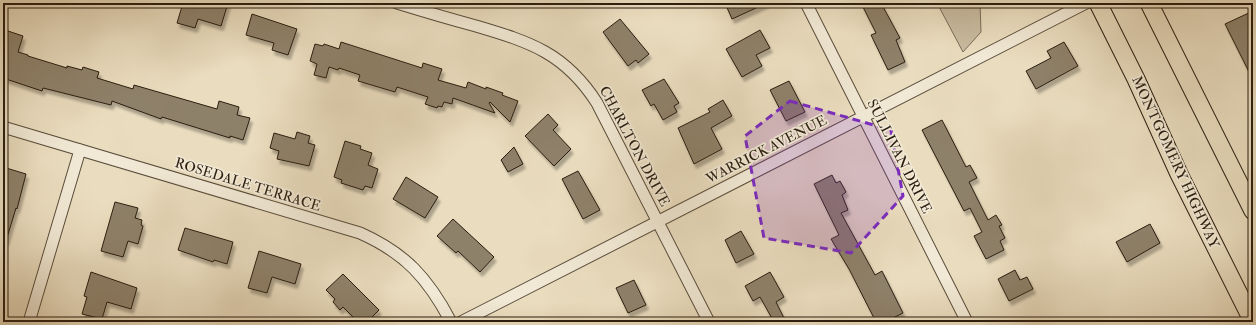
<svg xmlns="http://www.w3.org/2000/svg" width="1256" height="325" viewBox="0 0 1256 325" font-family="'IM FELL Double Pica',serif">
<defs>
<filter id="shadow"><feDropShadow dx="2.5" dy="4.5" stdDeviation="1" flood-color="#0004"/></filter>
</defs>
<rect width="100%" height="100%" fill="#eaddbf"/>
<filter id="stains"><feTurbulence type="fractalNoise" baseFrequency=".005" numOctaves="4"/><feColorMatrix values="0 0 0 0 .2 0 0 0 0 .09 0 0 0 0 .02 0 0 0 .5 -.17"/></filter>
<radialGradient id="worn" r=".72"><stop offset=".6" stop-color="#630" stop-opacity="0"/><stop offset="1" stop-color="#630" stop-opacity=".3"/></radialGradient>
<path fill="#c9bca1" stroke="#7a6c58" d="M937,3H980L981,32L963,52Z"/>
<g fill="#8e816b" stroke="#2a1d0f" filter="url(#shadow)">
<path d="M183,3H228L221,26L198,19L195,28L177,23Z"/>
<path d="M725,3H767L732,19Z"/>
<path d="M861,3H881L900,38L896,40L905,62L888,70L871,35L876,33Z"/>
<path d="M1253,11V80L1225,24Z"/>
<path d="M252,14L297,29L288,55L272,50L274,43L246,35Z"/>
<path d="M620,19L649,54L638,63L636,60L628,66L603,32Z"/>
<path d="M5,30L23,36L18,52L28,55V56L67,68V66L82,70L83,67L99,72L97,78L133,89L134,85L217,109L219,101L239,107L237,115L250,118L243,140L230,136V138L162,117L161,119L112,101L111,105L43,88L42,91L3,78V39Z"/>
<path d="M760,30L770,48L756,55L762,66L742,77L726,49Z"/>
<path d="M341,42L422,68L423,63L442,69L438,80L466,88L468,82L486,89V87L503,93L502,95L518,101L510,122L490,102L489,103L495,113L453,98L452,104L444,102L442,107L438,106L437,108L425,104L428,97L397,87L395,92L358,81L360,75L339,68L338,70L329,67L326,78L314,75L317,64L310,61L315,44L323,46L324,44L339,49Z"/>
<path d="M1064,42L1078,66L1036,89L1026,71L1051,58L1047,51Z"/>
<path d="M664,79L679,103L674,106L677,112L663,120L654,104L651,106L642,90Z"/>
<path d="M789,81L805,112L786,121L770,90Z"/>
<path d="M723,100L732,116L711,128L722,149L694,164L678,128L710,112L708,109Z"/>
<path d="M548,114L558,125L553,130L571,149L554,166L525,136Z"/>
<path d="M942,120L966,167L970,165L977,178L969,182L988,220L996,215L1002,225L999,226L1005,238L1000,241L1004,250L986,259L974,236L982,232L970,208L964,211L922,130Z"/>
<path d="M297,132L310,136L308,143L315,145L309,166L277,159L279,151L270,148L274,133L295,139Z"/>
<path d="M345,141L361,146L360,149L372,153L368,165L378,169L372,188L365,186L363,190L341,183L342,180L334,177Z"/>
<path d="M514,147L523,164L508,172L501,160Z"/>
<path d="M3,167L26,174L17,209L16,208L6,241H3Z"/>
<path d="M578,171L600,210L583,219L562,179Z"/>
<path d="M832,175L836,183L840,181L846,192L842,195L848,210L841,213L875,275L882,271L903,313L885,322H876L849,269L831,239L839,235L814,184Z"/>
<path d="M406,177L438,197L425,218L393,199Z"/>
<path d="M115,202L138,208L135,218L142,220L141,225L143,226L138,244L128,241L123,257L101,251Z"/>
<path d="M453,219L494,257L480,272L458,251L456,253L437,236Z"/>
<path d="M1150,224L1160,243L1127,262L1116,242Z"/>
<path d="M185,228L233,242L227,264L214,260L213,262L178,250Z"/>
<path d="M741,231L754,254L736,263L725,240Z"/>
<path d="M259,251L301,264L295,284L272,277L267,293L248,288Z"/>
<path d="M1015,270L1020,280L1027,277L1033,289L1009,301L998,279Z"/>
<path d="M91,272L137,288L131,309L107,302L102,319L82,314L87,297L84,296Z"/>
<path d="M770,272L784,297L776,302L786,322H774L760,297L753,301L745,286Z"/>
<path d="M343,274L379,310L367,322H358L343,307L340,310L333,302L335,299L326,290Z"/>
<path d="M634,280L646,305L628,313L616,288Z"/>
</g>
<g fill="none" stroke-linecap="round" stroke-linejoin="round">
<defs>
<g id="street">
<path d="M397,3C423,11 450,19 476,26C530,42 565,53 597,103L709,322"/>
<path d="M806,3L967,322"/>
<path d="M3,127L360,233C405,253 428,278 451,322"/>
<path d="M29,322L80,150"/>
<path d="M461,322L1086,3"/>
</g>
<g id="primary">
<path d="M1098,3L1136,79L1179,174L1253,322"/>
<path d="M1149,3L1253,211"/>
</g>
</defs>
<use href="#street" stroke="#5a4d3b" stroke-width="13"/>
<use href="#primary" stroke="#2a1d0f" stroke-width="19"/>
<use href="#street" stroke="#f1e9d5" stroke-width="11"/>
<use href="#primary" stroke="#eaddbf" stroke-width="17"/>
</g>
<path fill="#7b2cbf" fill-opacity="0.2" stroke="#7b2cbf" stroke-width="3" stroke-dasharray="8 5" stroke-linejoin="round" d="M790,101L891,130L903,196L851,253L764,238L745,136Z"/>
<g text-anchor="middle" stroke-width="3.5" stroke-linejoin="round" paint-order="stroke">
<g font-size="14" fill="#2a1d0f" stroke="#f1e9d5">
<text transform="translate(635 146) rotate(62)" y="5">CHARLTON DRIVE</text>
<text transform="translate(766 149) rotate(-27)" y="5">WARRICK AVENUE</text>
<text transform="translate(900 156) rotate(63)" y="5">SULLIVAN DRIVE</text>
<text transform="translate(1176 162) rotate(65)" y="5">MONTGOMERY HIGHWAY</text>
<text transform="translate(248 184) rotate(17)" y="5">ROSEDALE TERRACE</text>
</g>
</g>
<rect width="1256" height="325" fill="none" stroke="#eaddbf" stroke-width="16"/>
<rect x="4" y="4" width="1248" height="317" fill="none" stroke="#2a1d0f" stroke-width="2"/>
<rect x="8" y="8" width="1240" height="309" fill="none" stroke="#2a1d0f"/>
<rect width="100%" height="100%" filter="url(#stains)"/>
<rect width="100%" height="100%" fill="url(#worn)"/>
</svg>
